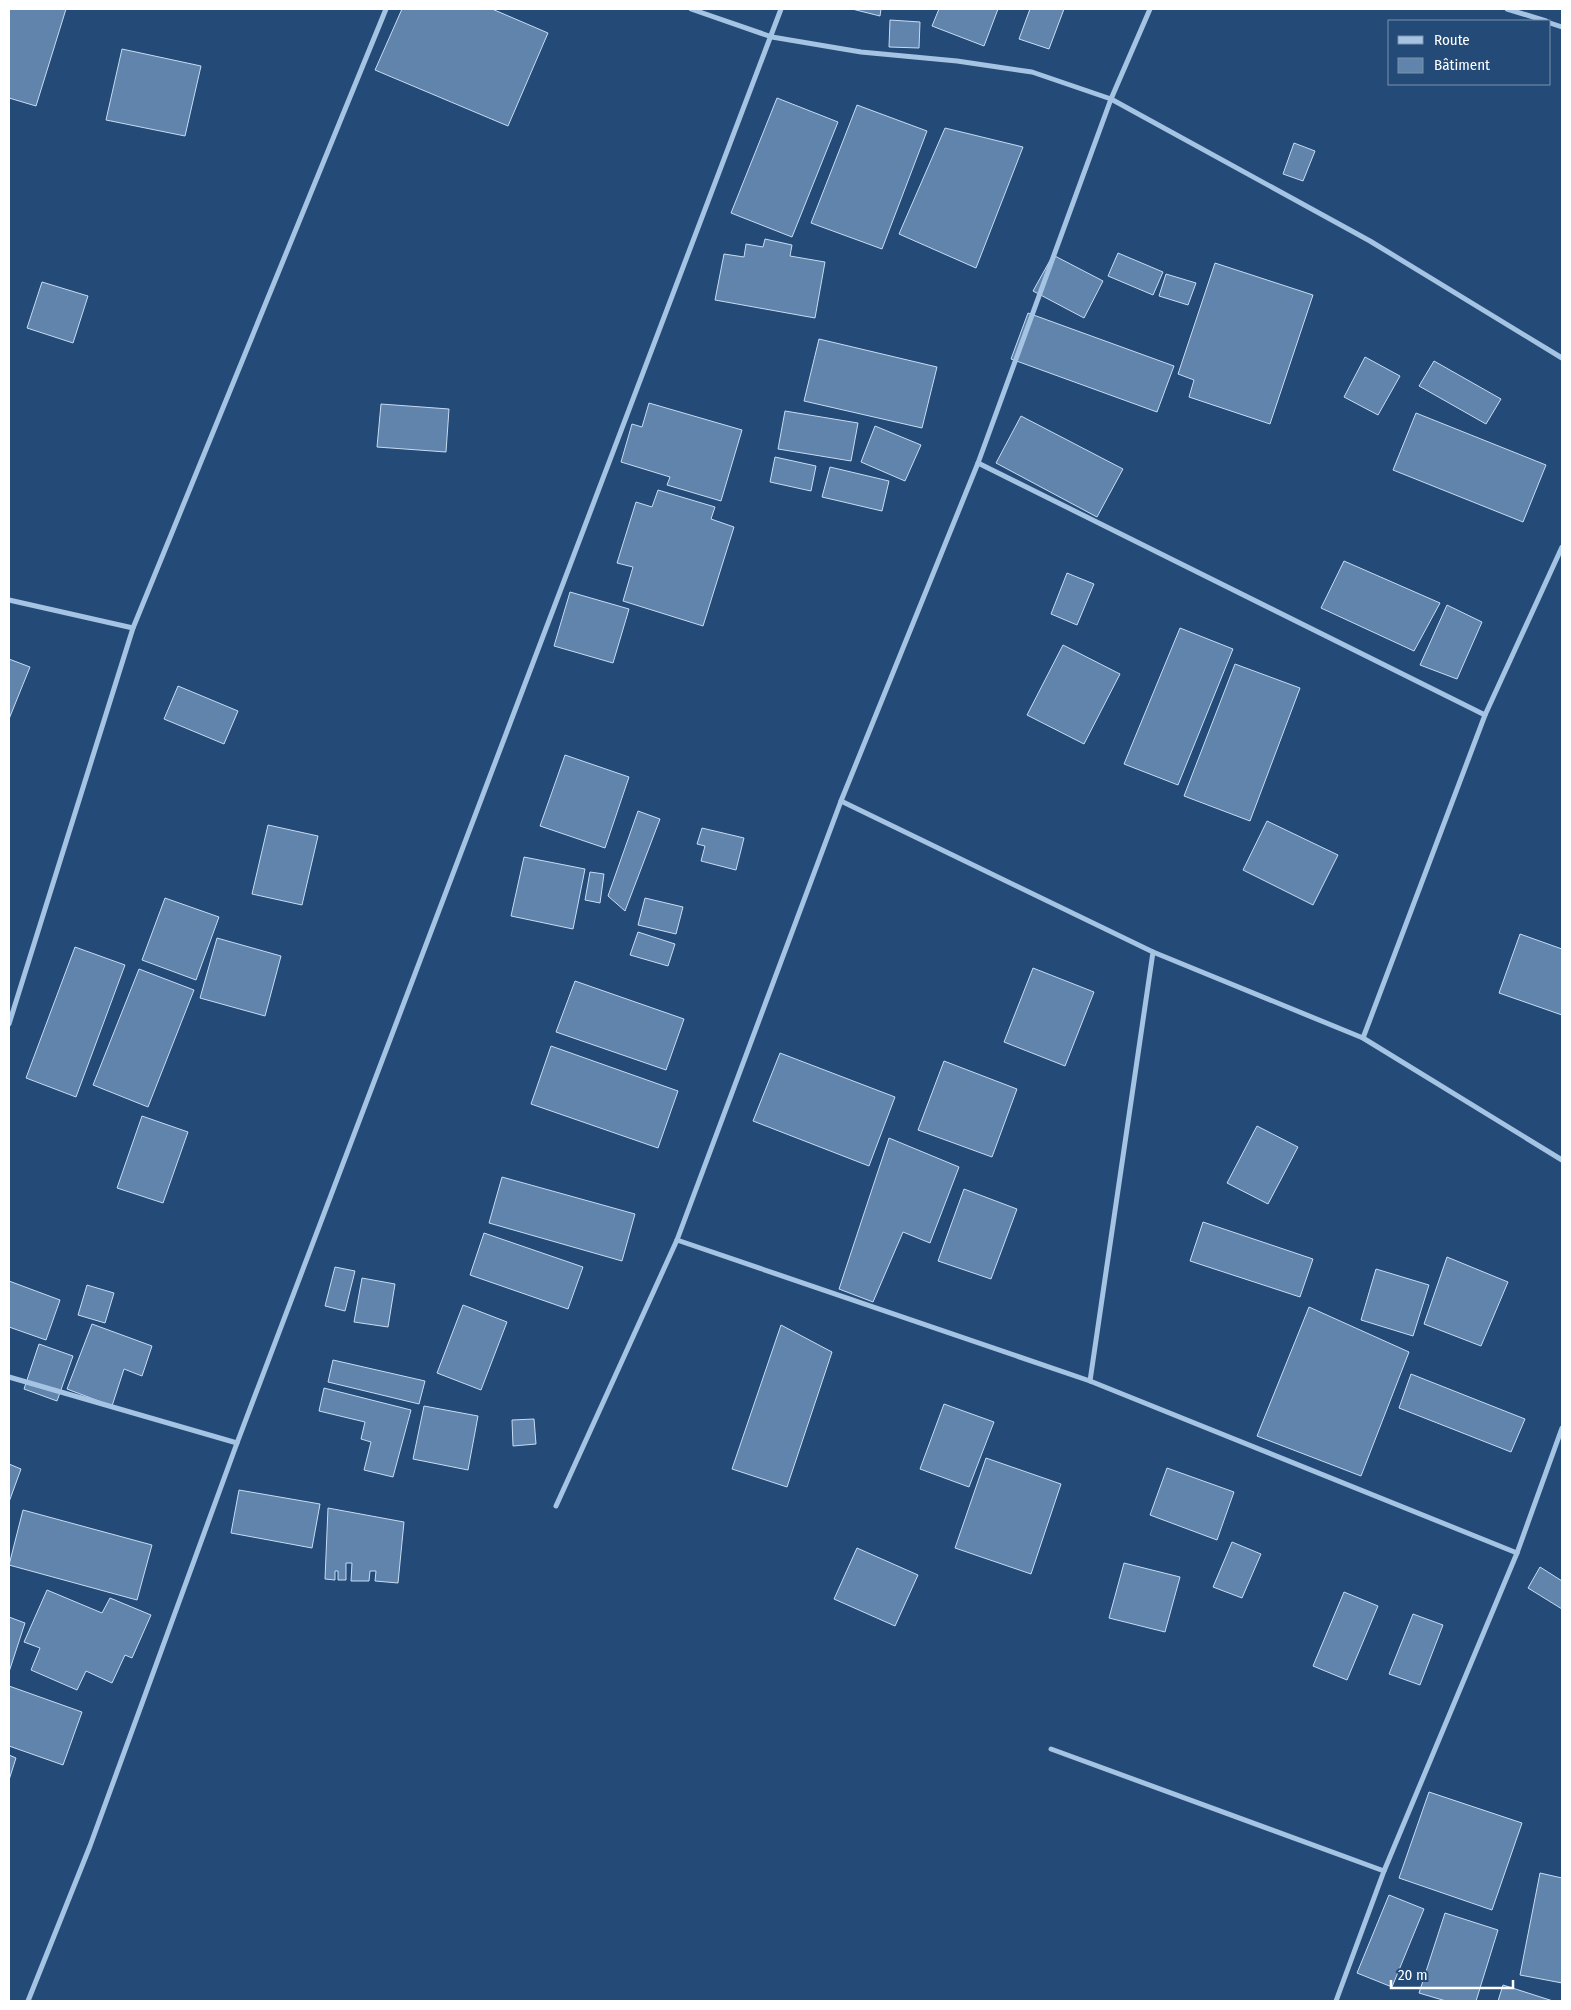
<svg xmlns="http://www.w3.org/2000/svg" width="1571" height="2010" viewBox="0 0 1571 2010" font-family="'Fira Sans Condensed',sans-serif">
<rect width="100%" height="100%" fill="#244a77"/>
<g fill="#6184ac" stroke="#c7dcf3">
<path d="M9,9H66L36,106L9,98Z"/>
<path d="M402,9H492L548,33L508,126L375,70Z"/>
<path d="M852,9H881L880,16Z"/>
<path d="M939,9H998L984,46L932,26Z"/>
<path d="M1030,9H1064L1049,49L1019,39Z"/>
<path d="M890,20L920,22L919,48L889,47Z"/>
<path d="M122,49L201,66L185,136L106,120Z"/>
<path d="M777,98L838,122L792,237L731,213Z"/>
<path d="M857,105L927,131L882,249L811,223Z"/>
<path d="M945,128L1023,147L976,268L899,234Z"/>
<path d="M1294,143L1315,151L1303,181L1283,174Z"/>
<path d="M765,239L792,245L790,256L825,262L815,318L715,300L724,254L744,257L746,244L763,247Z"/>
<path d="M1118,253L1163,272L1153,295L1108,276Z"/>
<path d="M1053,255L1103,281L1084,318L1033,291Z"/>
<path d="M1215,263L1313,295L1270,424L1189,397L1194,380L1178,374Z"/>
<path d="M1166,274L1196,283L1188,305L1159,296Z"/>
<path d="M42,282L88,296L73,343L27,328Z"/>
<path d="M1028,313L1174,366L1157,412L1011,359Z"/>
<path d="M819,339L937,367L922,428L804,401Z"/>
<path d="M1365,357L1400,376L1378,415L1344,397Z"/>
<path d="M1434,361L1501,399L1486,424L1419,386Z"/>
<path d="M649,403L742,430L721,501L667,485L670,477L621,462L632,424L642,427Z"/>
<path d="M381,404L449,409L446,452L377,447Z"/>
<path d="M785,411L858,423L851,461L778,449Z"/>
<path d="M1416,413L1546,465L1523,522L1393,470Z"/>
<path d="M1021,416L1123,469L1097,517L996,463Z"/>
<path d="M875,426L921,445L905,481L861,462Z"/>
<path d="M775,457L816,466L811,491L770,482Z"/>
<path d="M830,467L889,481L882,511L822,497Z"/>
<path d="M658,490L715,507L711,519L734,527L703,626L623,601L633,567L617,563L636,502L652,507Z"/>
<path d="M1344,561L1440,603L1414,651L1321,608Z"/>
<path d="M1067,573L1094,584L1077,625L1051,614Z"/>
<path d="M570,592L629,609L613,663L554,646Z"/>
<path d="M1447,605L1482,622L1457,679L1420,665Z"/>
<path d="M1180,628L1233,649L1178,785L1124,764Z"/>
<path d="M1063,645L1120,674L1084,744L1027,715Z"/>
<path d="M9,659L30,667L9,719Z"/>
<path d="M1235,664L1300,688L1250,821L1184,796Z"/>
<path d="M178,686L238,711L224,744L164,719Z"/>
<path d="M565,755L629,777L605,848L540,826Z"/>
<path d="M638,811L660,819L625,911L608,896Z"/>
<path d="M1267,821L1338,855L1313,905L1243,870Z"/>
<path d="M268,825L318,836L302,905L252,894Z"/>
<path d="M702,828L744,838L736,870L701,861L705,846L697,844Z"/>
<path d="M524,857L585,869L573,929L511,916Z"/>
<path d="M590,872L604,874L600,903L585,900Z"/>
<path d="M165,898L219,917L196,980L142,960Z"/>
<path d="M645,898L683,907L676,934L638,925Z"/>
<path d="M638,932L675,944L668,966L630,955Z"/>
<path d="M1520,934L1562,949V1015L1499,993Z"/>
<path d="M217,938L281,956L265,1016L200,998Z"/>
<path d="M75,947L125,965L76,1097L26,1078Z"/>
<path d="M1033,968L1094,992L1065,1066L1004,1042Z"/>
<path d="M139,969L194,990L148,1107L93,1085Z"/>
<path d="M575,981L684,1019L666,1070L556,1032Z"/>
<path d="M551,1046L678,1091L658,1148L531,1104Z"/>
<path d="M780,1053L895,1097L869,1166L753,1121Z"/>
<path d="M944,1061L1017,1089L992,1157L918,1130Z"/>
<path d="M142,1116L188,1132L163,1203L117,1188Z"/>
<path d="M1257,1126L1298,1147L1268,1204L1227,1183Z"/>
<path d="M889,1138L959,1167L930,1243L903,1232L873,1302L839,1289Z"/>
<path d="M502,1177L635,1214L622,1261L489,1223Z"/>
<path d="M964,1189L1017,1209L991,1279L938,1261Z"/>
<path d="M1203,1222L1313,1259L1300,1297L1190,1261Z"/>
<path d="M484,1233L583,1267L568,1309L470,1275Z"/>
<path d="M1447,1257L1508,1282L1481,1346L1424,1324Z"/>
<path d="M335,1267L355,1271L345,1311L325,1306Z"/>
<path d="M1376,1269L1429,1285L1413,1336L1361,1320Z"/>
<path d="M362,1278L395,1284L388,1327L354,1322Z"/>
<path d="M9,1281L60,1300L46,1340L9,1327Z"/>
<path d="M87,1285L114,1293L105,1323L78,1315Z"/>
<path d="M463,1305L507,1322L481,1390L437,1373Z"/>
<path d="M1309,1307L1409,1352L1361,1476L1257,1436Z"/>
<path d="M92,1324L152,1346L142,1376L124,1369L112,1406L67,1389Z"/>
<path d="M781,1325L832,1352L787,1487L732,1469Z"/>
<path d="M39,1344L73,1356L57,1401L24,1389Z"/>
<path d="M333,1360L425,1381L419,1404L328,1382Z"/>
<path d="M1411,1374L1525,1419L1511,1452L1399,1408Z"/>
<path d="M324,1388L411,1410L393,1477L364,1470L371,1442L361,1439L365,1422L319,1411Z"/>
<path d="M944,1404L994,1422L969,1487L920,1469Z"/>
<path d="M424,1406L478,1416L468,1470L413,1459Z"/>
<path d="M534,1419L536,1444L513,1446L512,1420Z"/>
<path d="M986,1458L1061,1484L1031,1574L955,1548Z"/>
<path d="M9,1464L21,1469L9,1502Z"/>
<path d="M1167,1468L1234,1492L1217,1540L1150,1515Z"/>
<path d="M239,1490L320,1504L312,1548L231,1533Z"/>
<path d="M328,1508L404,1522L398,1583L375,1581L376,1571H370L369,1581H351L352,1563H346V1580H338V1571H335V1580L325,1579Z"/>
<path d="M23,1510L152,1545L137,1600L9,1565Z"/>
<path d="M1232,1542L1261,1554L1242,1598L1213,1587Z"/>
<path d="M857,1548L918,1575L895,1626L834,1599Z"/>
<path d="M1124,1563L1180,1577L1165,1632L1109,1618Z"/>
<path d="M1540,1567L1562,1581V1609L1528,1588Z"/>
<path d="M47,1590L102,1613L110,1598L151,1615L132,1658L125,1655L112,1683L86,1671L77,1690L31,1670L40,1648L24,1642Z"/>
<path d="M1344,1592L1378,1606L1347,1680L1313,1666Z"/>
<path d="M1413,1614L1443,1625L1420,1685L1389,1674Z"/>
<path d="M9,1617L25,1623L9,1672Z"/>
<path d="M9,1686L82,1712L63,1765L9,1746Z"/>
<path d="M9,1755L16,1758L9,1780Z"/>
<path d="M1429,1792L1522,1823L1492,1910L1399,1878Z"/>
<path d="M1540,1873L1562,1878V1983L1520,1975Z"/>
<path d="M1389,1895L1424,1909L1392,1987L1357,1973Z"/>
<path d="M1445,1913L1498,1930L1476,2001H1446L1419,1993Z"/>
<path d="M1503,1985L1553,2001H1498Z"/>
</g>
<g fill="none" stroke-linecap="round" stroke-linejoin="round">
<g stroke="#a5c3e3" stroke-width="5">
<path d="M691,9L772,37L861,52L957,61L1032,72L1111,99L1370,241L1562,358"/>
<path d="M1507,9L1546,21"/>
<path d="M1550,23L1562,27"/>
<path d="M978,463L1485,715"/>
<path d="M9,600L133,628"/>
<path d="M841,801L1153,952L1363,1038L1562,1160"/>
<path d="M9,1024L133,628L386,9"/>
<path d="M1363,1038L1485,715L1562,547"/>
<path d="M677,1240L1090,1381L1517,1553"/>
<path d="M9,1377L237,1443"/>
<path d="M1090,1381L1153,952"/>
<path d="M556,1506L677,1240L841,801L978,463L1111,99L1150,9"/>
<path d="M1051,1749L1384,1871"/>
<path d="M28,2001L90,1846L237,1443L781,9"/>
<path d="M1336,2001L1384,1871L1517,1553L1562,1428"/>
</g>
</g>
<rect width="1571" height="2010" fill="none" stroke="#ffffff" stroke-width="20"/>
<rect x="1388" y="20" width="162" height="65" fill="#244a77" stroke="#7c92ad"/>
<rect x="1398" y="36" width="25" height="8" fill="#a5c3e3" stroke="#7c92ad"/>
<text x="1434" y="45" font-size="15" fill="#ffffff">Route</text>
<rect x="1398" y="58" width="25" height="15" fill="#6184ac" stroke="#7c92ad"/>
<text x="1434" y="70" font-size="15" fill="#ffffff">Bâtiment</text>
<path d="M1391 1980v8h122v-8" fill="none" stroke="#ffffff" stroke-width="2.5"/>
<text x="1398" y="1980" font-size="15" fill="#ffffff" stroke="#244a77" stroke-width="4" paint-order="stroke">20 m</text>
</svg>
